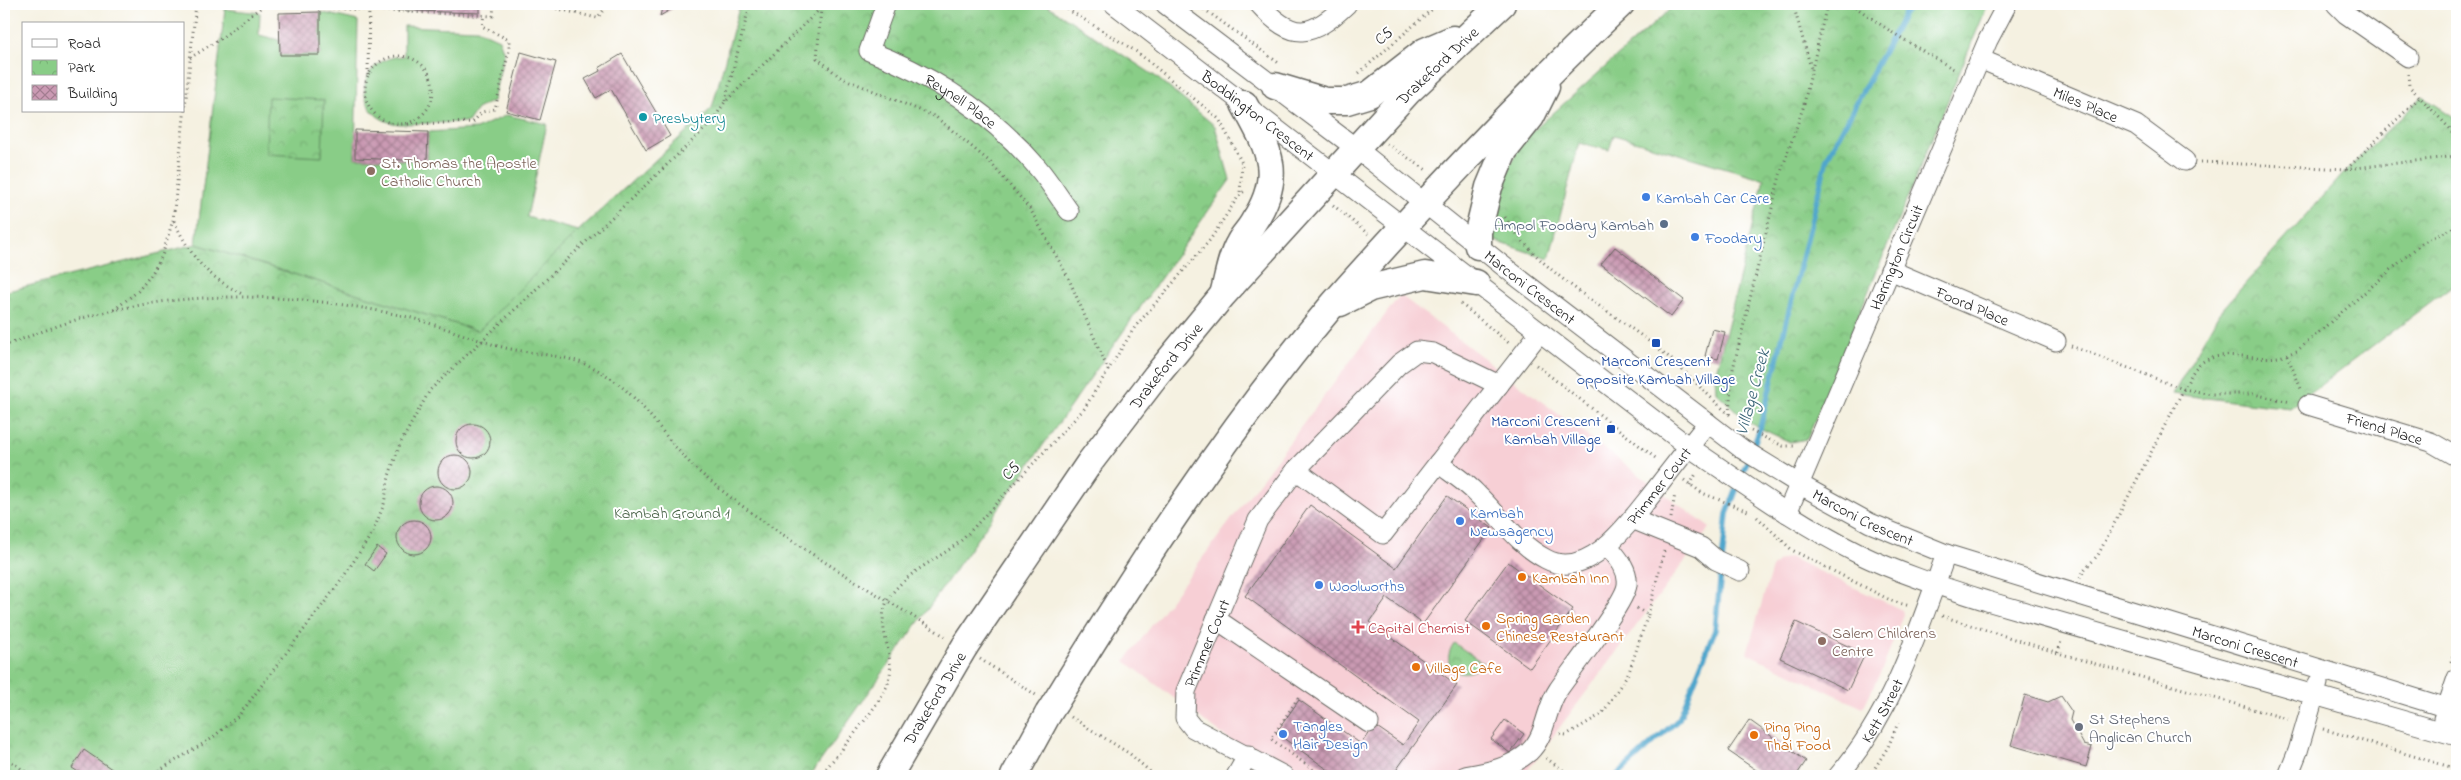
<svg xmlns="http://www.w3.org/2000/svg" width="2461" height="780" viewBox="0 0 2461 780" font-family="'Indie Flower',sans-serif">
<defs>
<pattern id="park-crowns" width="20" height="18" patternUnits="userSpaceOnUse" patternTransform="scale(1.25)"><rect width="20" height="18" fill="#89cd87"/><path d="M2 6a3 3 0 1 1 6 0M12 15a3 3 0 1 1 6 0" fill="none" stroke="#76af74"/></pattern>
<pattern id="building-cross-hatch" width="8" height="8" patternUnits="userSpaceOnUse" patternTransform="scale(1.25)"><rect width="8" height="8" fill="#ca9ab3"/><path d="M0 0l8 8M0 8l8-8" fill="none" stroke="#a37d91"/></pattern>
</defs>
<rect width="100%" height="100%" fill="#fff"/>
<filter id="ink" filterUnits="userSpaceOnUse"><feTurbulence type="fractalNoise" baseFrequency=".02" numOctaves="2"/><feDisplacementMap in="SourceGraphic" scale="10" xChannelSelector="R" yChannelSelector="G"/><feConvolveMatrix kernelMatrix="1 2 1 2 8 2 1 2 1" color-interpolation-filters="sRGB"/></filter>
<filter id="wash" filterUnits="userSpaceOnUse"><feTurbulence type="fractalNoise" baseFrequency=".0096" numOctaves="4" result="noise"/><feDisplacementMap in="SourceGraphic" scale="20" xChannelSelector="R" yChannelSelector="G"/><feGaussianBlur stdDeviation="1.12" result="paint"/><feColorMatrix in="noise" values="0 0 0 0 0 0 0 0 0 0 0 0 0 0 0 0 0 1.4 0 .05"/><feComposite in="paint" operator="in"/></filter>
<g filter="url(#wash)">
<rect width="100%" height="100%" fill="#f5f1e1"/>
<g fill="#f7cfd5">
<path d="M1400,295L1710,528L1523,776H1277L1125,661Z"/>
<path d="M1789,557L1902,610L1903,614L1884,665L1863,708L1747,653L1772,568L1780,560Z"/>
</g>
<g fill="#89cd87" stroke="#527452">
<path d="M225,9L260,13L259,35L279,40L280,55H320V12L358,21L355,158L427,161L428,132L476,129L507,115L547,124L527,217L578,231L478,331L196,244Z"/>
<path d="M404,26L477,29L499,39L504,53L493,101L477,109L468,122L401,124C353,122 351,58 404,56Z"/>
</g>
<g fill="url(#park-crowns)" stroke="#527452">
<path d="M740,4H1045L1155,76L1215,126L1230,180L810,776H4V292L196,244L478,331L578,231L712,108Z"/>
<path d="M1676,4H1988L1807,439L1790,442L1749,423L1716,392L1715,376L1764,179L1614,135L1609,150L1579,143L1549,259L1489,239L1496,191L1523,140Z"/>
<path d="M2422,96L2457,119V282L2290,408L2173,394L2219,313L2345,172Z"/>
<path d="M268,97L324,100L322,157L266,154Z"/>
<path d="M1454,643L1483,663C1464,684 1437,668 1454,643Z"/>
</g>
<g fill="none" stroke-linecap="round" stroke-linejoin="round">
<path stroke="#4fa6cc" stroke-width="5.5" d="M1616,776L1679,719L1715,630L1727,514L1760,428L1827,158L1904,14L1913,4"/>
</g>
<g id="blocks">
<g fill="url(#building-cross-hatch)">
<path d="M381,4H480V13L381,10Z"/>
<path d="M663,4H680L660,16Z"/>
<path d="M320,12V55H280L279,13Z"/>
<path d="M521,52L556,62L540,120L506,111Z"/>
<path d="M622,54L670,136L646,150L611,89L596,98L585,79L600,71L599,68Z"/>
<path d="M355,130L428,132L427,161L355,158Z"/>
<path d="M1615,247L1684,300L1671,317L1601,264Z"/>
<path d="M1712,329L1725,332L1718,359L1705,356Z"/>
<circle cx="473" cy="441" r="17"/>
<circle cx="455" cy="472" r="17"/>
<circle cx="436" cy="503" r="17"/>
<path d="M1447,496L1492,528L1423,624L1387,598L1370,622L1457,685L1392,776H1337L1276,733L1299,700L1361,744L1374,725L1403,745L1419,722L1245,596L1310,505L1396,568Z"/>
<circle cx="414" cy="537" r="17"/>
<path d="M377,547L386,554L374,571L365,564Z"/>
<path d="M1508,562L1573,609L1530,668L1465,621Z"/>
<path d="M1796,622L1865,654L1848,690L1780,658Z"/>
<path d="M2025,695L2048,702L2061,696L2072,712L2070,720L2084,745L2092,747L2086,767L2011,745Z"/>
<path d="M1505,720L1524,734L1510,753L1491,739Z"/>
<path d="M1749,720L1806,761L1796,776H1765L1728,751Z"/>
<path d="M84,750L122,776H85L72,768Z"/>
</g>
</g>
</g>
<g filter="url(#ink)">
<use href="#blocks" fill-opacity="0" stroke="#686761" stroke-width="1"/>
<g fill="none" stroke-linecap="round" stroke-linejoin="round">
<defs>
<g id="minor">
<path id="s1" d="M886,4L869,51C934,76 992,114 1038,168C1049,181 1059,197 1069,211"/>
<path id="s2" d="M1114,4L1689,447C1744,484 1797,523 1857,553C1898,573 1943,587 1987,601L2457,736"/>
<path id="s3" d="M1165,4L1357,149L1512,273L1742,449L1799,484L1870,523L1946,554L2457,711"/>
<path d="M1259,4C1293,42 1311,38 1347,4"/>
<path d="M2336,4L2346,14L2408,57"/>
<path id="s4" d="M1980,59L2136,125L2185,161"/>
<path id="s5" d="M1890,270L2056,341"/>
<path id="s6" d="M2308,405L2431,442L2457,457"/>
<path id="s7" d="M1438,463C1451,473 1466,482 1477,494C1500,516 1517,544 1546,559C1590,583 1633,517 1656,489C1673,467 1690,445 1708,423"/>
<path d="M1296,470L1383,534L1540,332"/>
<path id="s8" d="M1787,513L1988,40L2007,4"/>
<path d="M1632,519L1701,547L1716,560L1740,571"/>
<path d="M1216,619L1369,723"/>
<path d="M2443,719L2457,678"/>
<path d="M1236,776L1248,755"/>
<path id="s9" d="M1284,776L1193,728L1185,718L1186,691L1258,520L1296,470L1399,364L1417,351L1433,353L1499,385"/>
<path d="M1465,776C1487,772 1511,768 1529,752C1547,735 1545,709 1558,690C1571,671 1625,603 1627,585C1629,569 1617,557 1607,545"/>
<path id="s10" d="M1838,776C1893,712 1918,632 1946,554"/>
<path d="M2288,776L2298,751L2318,683"/>
</g>
<g id="highway">
<path d="M1275,86L1325,101H1347L1370,94L1425,51L1453,39"/>
<path d="M1478,246V232L1489,187L1504,151L1531,117L1546,87"/>
<path d="M1224,291C1228,276 1231,256 1239,243C1243,235 1250,229 1254,221C1285,174 1268,148 1244,104"/>
<path d="M1340,303L1370,288L1425,275L1476,283"/>
<path id="s11" d="M965,646L1090,462L1156,376L1222,296L1408,92L1502,4"/>
<path d="M1055,703C1139,566 1226,432 1329,309C1353,281 1378,254 1402,228C1473,151 1545,76 1621,4"/>
<path d="M889,776L959,656"/>
<path d="M1014,776L1048,714"/>
</g>
</defs>
<use href="#minor" stroke="#686761" stroke-width="21"/>
<use href="#highway" stroke="#686761" stroke-width="29"/>
<g stroke="#686761" stroke-width="3" stroke-dasharray="1 4" stroke-linecap="butt">
<path d="M537,4L597,18L609,4"/>
<path d="M1059,4L1137,52L1219,119L1242,163L1240,193"/>
<path d="M1793,4L1811,68"/>
<path d="M1851,4L1893,33L1955,70"/>
<path d="M821,8L817,58L840,77L936,117L990,162L1030,209L1068,277L1109,372"/>
<path d="M1204,9L1280,64"/>
<circle cx="399" cy="90" r="34"/>
<path d="M190,58L220,39L264,5L493,16L494,4"/>
<path d="M1359,73L1438,4"/>
<path d="M2408,74L2409,86L2457,136"/>
<path d="M368,75L369,4"/>
<path d="M725,101L750,4"/>
<path d="M408,124L473,122L482,112L495,109L509,51V40L482,26L484,15"/>
<path d="M1387,144L1428,171"/>
<path d="M2201,162L2347,169L2457,156"/>
<path d="M2347,169L2420,97"/>
<path d="M1333,205L1368,234"/>
<path d="M1505,217C1540,273 1601,304 1651,343C1680,364 1703,392 1730,415"/>
<path d="M174,221C193,260 205,275 244,295"/>
<path d="M1461,304L1510,344"/>
<path d="M114,310L138,291L151,275L162,256L173,220L196,4"/>
<path d="M4,346C40,332 76,318 114,310C211,289 311,295 408,317C438,325 468,337 498,346C530,355 566,353 596,369C647,397 663,442 704,476C777,537 865,586 946,637"/>
<path d="M2071,346L2183,389L2212,394H2253L2291,402"/>
<path d="M2287,355L2301,389"/>
<path d="M1536,365L1658,460"/>
<path d="M1729,414L1732,373L1780,175L1803,108L1827,4"/>
<path d="M1751,431L1783,446H1796"/>
<path d="M1684,480L1702,493L1748,511"/>
<path d="M1690,485L1697,472"/>
<path d="M1757,517L1792,550L1892,601L1910,606"/>
<path d="M1671,518L1675,494"/>
<path d="M2080,578L2085,569L2098,555L2191,375C2208,343 2249,361 2278,357C2284,356 2290,353 2297,351L2422,243L2457,226"/>
<path d="M1648,615L1664,551"/>
<path d="M1942,616L2058,653L2291,720"/>
<path d="M2058,653L2061,641"/>
<path d="M980,659L1036,695"/>
<path d="M2451,662L2457,642"/>
<path d="M1298,698L1271,739L1322,776"/>
<path d="M1071,717L1130,754L1155,776"/>
<path d="M2323,729L2457,769"/>
<path d="M1560,734L1566,735L1602,714L1629,672L1648,615L1635,607"/>
<path d="M4,756L31,776"/>
<path d="M1546,758L1571,776"/>
<path d="M150,776L211,739L240,714L340,582L373,532L384,504L389,476L400,444L430,390L711,123L725,102L825,4"/>
<path d="M820,776C836,756 884,701 889,680C896,653 873,624 889,598C906,571 940,559 963,539L1084,409L1135,327L1210,240L1240,194L1245,191"/>
<path d="M1870,776L1888,747L1898,723"/>
</g>
<use href="#minor" stroke="#fff" stroke-width="19"/>
<use href="#highway" stroke="#fff" stroke-width="26"/>
<defs>
<g id="highway-bridge">
<path d="M959,656L965,646"/>
<path d="M1048,714L1055,703"/>
</g>
</defs>
<use href="#highway-bridge" stroke="#686761" stroke-width="29" stroke-linecap="butt"/>
<use href="#highway-bridge" stroke="#fff" stroke-width="26"/>
</g>
</g>
<circle fill="#0f9aa8" stroke="#fff" stroke-width="2" cx="643" cy="117" r="5"/>
<g fill="#8d6e63" stroke="#fff" stroke-width="2">
<circle cx="371" cy="171" r="5"/>
<circle cx="1822" cy="641" r="5"/>
</g>
<g fill="#3f7fe0" stroke="#fff" stroke-width="2">
<circle cx="1646" cy="197" r="5"/>
<circle cx="1695" cy="237" r="5"/>
<circle cx="1460" cy="521" r="5"/>
<circle cx="1319" cy="585" r="5"/>
<circle cx="1283" cy="734" r="5"/>
</g>
<circle fill="#5c6f8a" stroke="#fff" stroke-width="2" cx="1664" cy="224" r="5"/>
<g fill="#1a4fb4" stroke="#fff" stroke-width="2">
<rect x="1651" y="338" width="10" height="10" rx="2.5"/>
<rect x="1606" y="424" width="10" height="10" rx="2.5"/>
</g>
<g fill="#e8710a" stroke="#fff" stroke-width="2">
<circle cx="1522" cy="577" r="5"/>
<circle cx="1486" cy="626" r="5"/>
<circle cx="1416" cy="667" r="5"/>
<circle cx="1754" cy="735" r="5"/>
</g>
<path fill="#e0444e" stroke="#fff" stroke-width="2" d="M1355.5 619.5h5v5h5v5h-5v5h-5v-5h-5v-5h5z"/>
<circle fill="#6b7280" stroke="#fff" stroke-width="2" cx="2079" cy="727" r="5"/>
<g text-anchor="middle" stroke-width="4" stroke-linejoin="round" paint-order="stroke">
<g font-size="16" fill="#1c1c1c" stroke="#fff">
<text transform="translate(1383 35) rotate(-41)" y="6">C5</text>
<text dy="6" stroke="none"><textPath href="#s11" startOffset="750">Drakeford Drive</textPath></text>
<text dy="6" stroke="none"><textPath href="#s1" startOffset="155">Reynell Place</textPath></text>
<text dy="6" stroke="none"><textPath href="#s4" startOffset="115">Miles Place</textPath></text>
<text dy="6" stroke="none"><textPath href="#s2" startOffset="182">Boddington Crescent</textPath></text>
<text dy="6" stroke="none"><textPath href="#s8" startOffset="278">Harrington Circuit</textPath></text>
<text dy="6" stroke="none"><textPath href="#s3" startOffset="462">Marconi Crescent</textPath></text>
<text dy="6" stroke="none"><textPath href="#s5" startOffset="90">Foord Place</textPath></text>
<text dy="6" stroke="none"><textPath href="#s11" startOffset="345">Drakeford Drive</textPath></text>
<text dy="6" stroke="none"><textPath href="#s6" startOffset="80">Friend Place</textPath></text>
<text transform="translate(1010 470) rotate(-47)" y="6">C5</text>
<text dy="6" stroke="none"><textPath href="#s7" startOffset="291">Primmer Court</textPath></text>
<text dy="6" stroke="none"><textPath href="#s3" startOffset="868">Marconi Crescent</textPath></text>
<text dy="6" stroke="none"><textPath href="#s9" startOffset="195">Primmer Court</textPath></text>
<text dy="6" stroke="none"><textPath href="#s3" startOffset="1272">Marconi Crescent</textPath></text>
<text transform="translate(934 698) rotate(-59)" y="6">Drakeford Drive</text>
<text dy="6" stroke="none"><textPath href="#s10" startOffset="79">Kett Street</textPath></text>
</g>
<g font-size="16" fill="#0d838f" stroke="#fff" text-anchor="start">
<text x="653" y="123">Presbytery</text>
</g>
<g font-size="16" fill="#785e54" stroke="#fff" text-anchor="start">
<text x="381" y="168">St. Thomas the Apostle<tspan x="381" dy="18">Catholic Church</tspan></text>
<text x="1832" y="638">Salem Childrens<tspan x="1832" dy="18">Centre</tspan></text>
</g>
<g font-size="16" fill="#366cbe" stroke="#fff" text-anchor="start">
<text x="1656" y="203">Kambah Car Care</text>
<text x="1705" y="243">Foodary</text>
<text x="1470" y="518">Kambah<tspan x="1470" dy="18">Newsagency</tspan></text>
<text x="1329" y="591">Woolworths</text>
<text x="1293" y="731">Tangles<tspan x="1293" dy="18">Hair Design</tspan></text>
</g>
<g font-size="16" fill="#4e5e75" stroke="#fff" text-anchor="end">
<text x="1654" y="230">Ampol Foodary Kambah</text>
</g>
<g font-size="16" fill="#164399" stroke="#fff">
<text x="1656" y="366">Marconi Crescent<tspan x="1656" dy="18">opposite Kambah Village</tspan></text>
<text x="1601" y="426" text-anchor="end">Marconi Crescent<tspan x="1601" dy="18">Kambah Village</tspan></text>
</g>
<g font-size="16" fill="#486347" stroke="#fff">
<text x="672" y="518">Kambah Ground 1</text>
</g>
<g font-size="16" fill="#c56008" stroke="#fff" text-anchor="start">
<text x="1532" y="583">Kambah Inn</text>
<text x="1496" y="623">Spring Garden<tspan x="1496" dy="18">Chinese Restaurant</tspan></text>
<text x="1426" y="673">Village Cafe</text>
<text x="1764" y="732">Ping Ping<tspan x="1764" dy="18">Thai Food</tspan></text>
</g>
<g font-size="16" fill="#be3a42" stroke="#fff" text-anchor="start">
<text x="1368" y="633">Capital Chemist</text>
</g>
<g font-size="16" fill="#5b616d" stroke="#fff" text-anchor="start">
<text x="2089" y="724">St Stephens<tspan x="2089" dy="18">Anglican Church</tspan></text>
</g>
<g font-size="18" font-style="italic" fill="#366174" stroke="#fff">
<text transform="translate(1752 392) rotate(-75)" y="6">Village Creek</text>
</g>
</g>
<rect width="2461" height="780" fill="none" stroke="#fff" stroke-width="20"/>
<rect x="22" y="22" width="162" height="90" fill="#ffffff" stroke="#a4a4a4"/>
<rect x="32" y="39" width="25" height="8" fill="#ffffff" stroke="#a4a4a4"/>
<text x="68" y="48" font-size="15" fill="#1c1c1c">Road</text>
<rect x="32" y="60" width="25" height="15" fill="url(#park-crowns)" stroke="#a4a4a4"/>
<text x="68" y="72" font-size="15" fill="#1c1c1c">Park</text>
<rect x="32" y="85" width="25" height="15" fill="url(#building-cross-hatch)" stroke="#a4a4a4"/>
<text x="68" y="98" font-size="15" fill="#1c1c1c">Building</text>
</svg>
